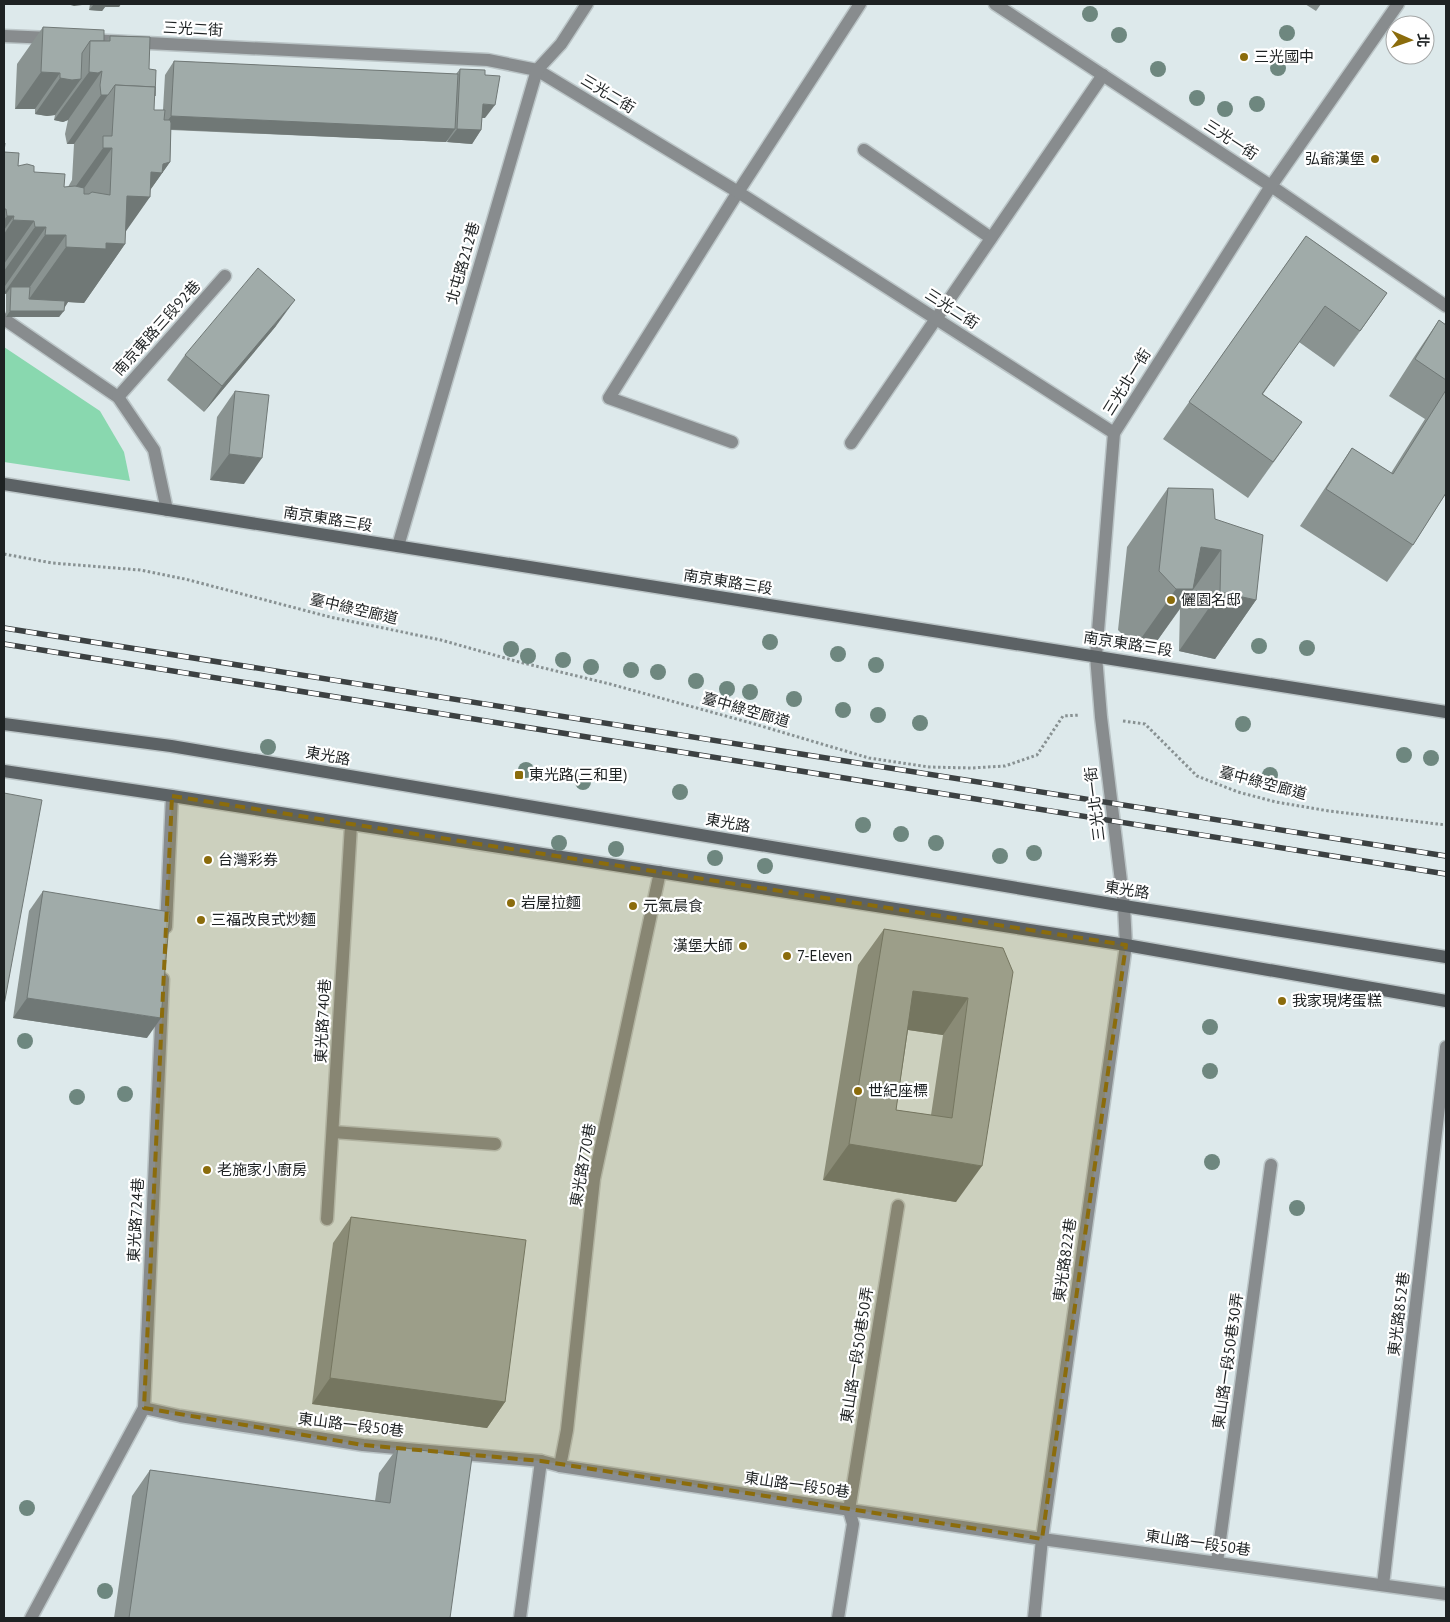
<svg xmlns="http://www.w3.org/2000/svg" width="1450" height="1622" viewBox="0 0 1450 1622" font-family="'PT Sans','Noto Sans TC',sans-serif">
<rect width="100%" height="100%" fill="#dde9eb"/>
<path fill="#89d8af" d="M4,347L100,411L124,452L130,481L4,462Z"/>
<g fill="none" stroke-linecap="round" stroke-linejoin="round">
<defs>
<g id="lane">
<path d="M864,150L991,238"/>
<path d="M4,319L118,397L154,450L167,510"/>
<path d="M118,397L225,276"/>
<path d="M732,442L609,398L738,192L860,4"/>
<path d="M851,443L1103,75"/>
<path d="M333,1132L495,1144"/>
<path d="M327,1219L351,825"/>
<path d="M560,1466L567,1430L594,1179L660,872"/>
<path d="M1217,1562L1271,1165"/>
<path d="M520,1618L541,1461"/>
<path d="M838,1618L853,1524L849,1510L898,1206"/>
</g>
<g id="street">
<path d="M995,4L1271,186L1446,306"/>
<path d="M4,36L51,38"/>
<path d="M88,40L488,60L537,70L738,192L1114,433"/>
<path d="M398,546L537,70L561,44L587,4"/>
<path d="M166,927L172,796"/>
<path d="M144,1408L180,1416L363,1445L541,1461L560,1466L1042,1539L1446,1594"/>
<path d="M1383,1585L1446,1047"/>
<path d="M31,1618L144,1408L163,979"/>
<path d="M1034,1618L1042,1539L1126,945L1124,906L1101,717L1096,656L1114,433L1271,186L1398,4"/>
</g>
<g id="secondary">
<path d="M4,484L1446,712"/>
<path d="M4,724L171,746L1124,906L1446,957"/>
<path d="M4,771L172,796L1126,945L1446,1001"/>
</g>
</defs>
<use href="#lane" stroke="#bbc5c7" stroke-width="15"/>
<use href="#street" stroke="#bbc5c7" stroke-width="15"/>
<use href="#secondary" stroke="#bbc5c7" stroke-width="15"/>
<g stroke="#889192" stroke-width="3" stroke-dasharray="2.5 2.5" stroke-linecap="butt">
<path d="M4,554L52,563L140,570L185,579L330,617L441,640L519,662L610,684L751,723L869,758L929,767L971,768L1005,766L1037,755L1063,716L1080,715"/>
<path d="M1123,721L1145,724L1197,776L1238,792L1276,802L1329,811L1446,825"/>
</g>
<use href="#lane" stroke="#888c8e" stroke-width="12"/>
<use href="#street" stroke="#888c8e" stroke-width="12"/>
<use href="#secondary" stroke="#5c6265" stroke-width="12"/>
<defs>
<g id="rail">
<path d="M4,628L1446,856"/>
<path d="M4,644L1446,874"/>
</g>
</defs>
<use href="#rail" stroke="#3c4142" stroke-width="5.5"/>
<use href="#rail" stroke="#fff" stroke-width="4" stroke-dasharray="11" stroke-linecap="butt"/>
</g>
<g fill="#6e877f">
<circle cx="1090" cy="14" r="8"/>
<circle cx="1287" cy="33" r="8"/>
<circle cx="1119" cy="35" r="8"/>
<circle cx="1278" cy="68" r="8"/>
<circle cx="1158" cy="69" r="8"/>
<circle cx="1197" cy="98" r="8"/>
<circle cx="1257" cy="104" r="8"/>
<circle cx="1225" cy="109" r="8"/>
<circle cx="770" cy="642" r="8"/>
<circle cx="1259" cy="646" r="8"/>
<circle cx="1307" cy="648" r="8"/>
<circle cx="511" cy="649" r="8"/>
<circle cx="838" cy="654" r="8"/>
<circle cx="528" cy="656" r="8"/>
<circle cx="563" cy="660" r="8"/>
<circle cx="876" cy="665" r="8"/>
<circle cx="591" cy="667" r="8"/>
<circle cx="631" cy="670" r="8"/>
<circle cx="658" cy="672" r="8"/>
<circle cx="696" cy="681" r="8"/>
<circle cx="727" cy="689" r="8"/>
<circle cx="750" cy="692" r="8"/>
<circle cx="794" cy="699" r="8"/>
<circle cx="843" cy="710" r="8"/>
<circle cx="878" cy="715" r="8"/>
<circle cx="920" cy="723" r="8"/>
<circle cx="1243" cy="724" r="8"/>
<circle cx="268" cy="747" r="8"/>
<circle cx="1404" cy="755" r="8"/>
<circle cx="1431" cy="758" r="8"/>
<circle cx="526" cy="770" r="8"/>
<circle cx="1270" cy="775" r="8"/>
<circle cx="583" cy="782" r="8"/>
<circle cx="680" cy="792" r="8"/>
<circle cx="863" cy="825" r="8"/>
<circle cx="901" cy="834" r="8"/>
<circle cx="559" cy="843" r="8"/>
<circle cx="936" cy="843" r="8"/>
<circle cx="616" cy="849" r="8"/>
<circle cx="1034" cy="853" r="8"/>
<circle cx="1000" cy="856" r="8"/>
<circle cx="715" cy="858" r="8"/>
<circle cx="765" cy="866" r="8"/>
<circle cx="1210" cy="1027" r="8"/>
<circle cx="25" cy="1041" r="8"/>
<circle cx="1210" cy="1071" r="8"/>
<circle cx="125" cy="1094" r="8"/>
<circle cx="77" cy="1097" r="8"/>
<circle cx="1212" cy="1162" r="8"/>
<circle cx="1297" cy="1208" r="8"/>
<circle cx="27" cy="1508" r="8"/>
<circle cx="105" cy="1591" r="8"/>
</g>
<g fill="#8a9391" fill-rule="evenodd">
<path d="M90,4H121L119,7H105L102,11L89,10Z"/>
<path d="M1305,4H1321L1316,11Z"/>
<path d="M43,27L104,41H106L110,36L149,69L154,110H163L165,75L174,61L456,74L460,69L485,118H482L481,130L472,144L447,142L448,140L446,142L171,130L170,162L150,190L125,232V244L84,303L68,302L59,317H6V294L4,293L5,286H4V143V152L18,166L34,172L64,187H68L72,180L74,144H67L65,134L68,120L63,122L54,120L55,115L47,116L35,114V109H15L17,64Z"/>
<path d="M1306,236L1387,293L1334,367L1299,342L1263,394L1302,422L1248,498L1163,439Z"/>
<path d="M1439,320L1446,325V493L1413,545L1387,582L1300,526L1327,485L1352,448L1391,473L1425,419L1389,396L1414,357Z"/>
<path d="M276,326L204,412L167,380L185,355Z"/>
<path d="M235,391L244,484L210,480L217,417Z"/>
<path d="M1168,488L1215,519L1256,600L1215,659L1179,651L1180,609L1152,648L1135,647L1118,630L1127,547Z"/>
<path d="M43,891L147,1038L13,1018L29,911Z"/>
<path d="M884,929L1003,948L956,1202L823,1180L858,965ZM908,1030L943,1035L931,1115L896,1110Z"/>
<path d="M351,1217L505,1402L487,1428L312,1404L333,1243Z"/>
<path d="M398,1447L450,1618H114L132,1496L150,1470L375,1501L379,1473Z"/>
</g>
<g fill="#707876">
<path d="M67,4H83L82,5L74,6Z"/>
<path d="M94,4H121L119,7H105L102,11L89,10Z"/>
<path d="M102,71L68,120L63,122L54,120L89,72Z"/>
<path d="M41,72L60,73L35,109H15Z"/>
<path d="M60,78L81,79L55,115L47,116L35,114Z"/>
<path d="M101,95H108L74,144H67Z"/>
<path d="M483,104L495,105L485,118H474Z"/>
<path d="M171,116L455,129L446,142L162,129Z"/>
<path d="M457,129L481,130L472,144L447,142Z"/>
<path d="M103,148H112L71,207H61Z"/>
<path d="M170,162L146,196L150,197L117,244H125L84,303L68,302L64,308L24,306L66,247L127,196L151,172L163,164Z"/>
<path d="M7,216H14L4,230V220Z"/>
<path d="M13,220L34,221L4,264V234Z"/>
<path d="M35,227H46L5,286H4V271Z"/>
<path d="M45,235H66L25,294L11,287L6,294L4,293Z"/>
<path d="M1387,293L1361,330L1334,367Z"/>
<path d="M295,300L276,326L204,412L222,386Z"/>
<path d="M10,311H64L59,317H6Z"/>
<path d="M1302,422L1276,459L1248,498Z"/>
<path d="M229,454L262,458L244,484L210,480Z"/>
<path d="M1201,547L1221,550L1152,648L1135,647L1176,589Z"/>
<path d="M1220,592L1256,600L1215,659L1179,651Z"/>
<path d="M913,991L968,998L943,1035L888,1027Z"/>
<path d="M27,998L161,1018L147,1038L13,1018Z"/>
<path d="M849,1144L982,1166L956,1202L823,1180Z"/>
<path d="M330,1378L505,1402L487,1428L312,1404Z"/>
</g>
<g fill="#a0aba9" stroke="#707876" fill-rule="evenodd">
<path d="M43,27L104,30V41H90L82,53L81,79L72,80L60,78V73L41,72Z"/>
<path d="M110,36L150,37L149,69L156,70L155,96V87L115,85L108,95H101L100,85L102,71L98,73L89,72L90,41H110Z"/>
<path d="M174,61L458,74L455,129L171,116Z"/>
<path d="M460,69L485,70V75L500,76L495,105L483,104L481,130L457,129Z"/>
<path d="M115,85L155,87L154,110H165L164,120H170L171,123L170,162L163,164L162,173L151,172L150,197L127,196L125,244L106,243V249L66,247V235H45L46,227H35L34,221L13,220L14,216H7L6,209H4V143H5L4,152L19,153L18,166L27,164L34,166V172L65,174L64,187L75,186L84,188V194H89L92,192L110,195L112,148H103V136H112Z"/>
<path d="M1306,236L1387,293L1360,331L1325,306L1262,394L1302,422L1273,462L1189,402Z"/>
<path d="M258,268L295,300L222,386L185,355Z"/>
<path d="M11,287H30L29,299L65,301L64,311H10Z"/>
<path d="M1439,320L1446,325V380L1415,359Z"/>
<path d="M1446,390V493L1413,545L1326,489L1352,448L1393,474Z"/>
<path d="M235,391L269,395L262,458L229,454Z"/>
<path d="M1168,488L1213,489L1215,519L1263,535L1256,600L1220,592L1221,550L1201,547L1193,589H1176L1159,571Z"/>
<path d="M4,793L42,800L4,1005Z"/>
<path d="M43,891L170,912L161,1018L27,998Z"/>
<path d="M884,929L1003,948L1013,972L982,1166L849,1144ZM913,991L968,998L952,1118L896,1110Z"/>
<path d="M351,1217L526,1240L505,1402L330,1378Z"/>
<path d="M398,1447L472,1457L450,1618H129L150,1470L390,1503Z"/>
</g>
<path fill="#8b6c0c" fill-opacity="0.2" stroke="#8b6c0c" stroke-width="4" stroke-dasharray="10 6" stroke-linejoin="round" d="M172,796L1126,945L1042,1539L541,1461L363,1445L144,1408Z"/>
<g fill="#8b6c0c" stroke="#fff" stroke-width="2">
<circle cx="1244" cy="57" r="5"/>
<circle cx="1375" cy="159" r="5"/>
<circle cx="1171" cy="600" r="5"/>
<rect x="514" y="770" width="10" height="10" rx="2.5"/>
<circle cx="208" cy="860" r="5"/>
<circle cx="511" cy="903" r="5"/>
<circle cx="633" cy="906" r="5"/>
<circle cx="201" cy="920" r="5"/>
<circle cx="743" cy="946" r="5"/>
<circle cx="787" cy="956" r="5"/>
<circle cx="1282" cy="1001" r="5"/>
<circle cx="858" cy="1091" r="5"/>
<circle cx="207" cy="1170" r="5"/>
</g>
<g text-anchor="middle" stroke-width="4.5" stroke-linejoin="round" paint-order="stroke">
<g font-size="15" fill="#1e2223" stroke="#fff">
<text transform="translate(193 29) rotate(3)" y="5">三光二街</text>
<text transform="translate(608 94) rotate(31)" y="5">三光二街</text>
<text transform="translate(1231 140) rotate(33)" y="5">三光一街</text>
<text transform="translate(463 263) rotate(-74)" y="5">北屯路212巷</text>
<text transform="translate(952 309) rotate(33)" y="5">三光二街</text>
<text transform="translate(157 328) rotate(-48)" y="5">南京東路三段92巷</text>
<text transform="translate(1127 382) rotate(-58)" y="5">三光北一街</text>
<text transform="translate(328 519) rotate(9)" y="5">南京東路三段</text>
<text transform="translate(728 582) rotate(9)" y="5">南京東路三段</text>
<text transform="translate(354 609) rotate(13)" y="5">臺中綠空廊道</text>
<text transform="translate(1128 644) rotate(9)" y="5">南京東路三段</text>
<text transform="translate(746 710) rotate(16)" y="5">臺中綠空廊道</text>
<text transform="translate(328 756) rotate(10)" y="5">東光路</text>
<text transform="translate(1263 783) rotate(15)" y="5">臺中綠空廊道</text>
<text transform="translate(1095 804) rotate(-97)" y="5">三光北一街</text>
<text transform="translate(728 823) rotate(10)" y="5">東光路</text>
<text transform="translate(1127 890) rotate(9)" y="5">東光路</text>
<text transform="translate(323 1021) rotate(-87)" y="5">東光路740巷</text>
<text transform="translate(583 1165) rotate(-80)" y="5">東光路770巷</text>
<text transform="translate(136 1220) rotate(-87)" y="5">東光路724巷</text>
<text transform="translate(1065 1260) rotate(-82)" y="5">東光路822巷</text>
<text transform="translate(1399 1314) rotate(-83)" y="5">東光路852巷</text>
<text transform="translate(857 1355) rotate(-81)" y="5">東山路一段50巷50弄</text>
<text transform="translate(1228 1361) rotate(-82)" y="5">東山路一段50巷30弄</text>
<text transform="translate(351 1425) rotate(7)" y="5">東山路一段50巷</text>
<text transform="translate(797 1485) rotate(8)" y="5">東山路一段50巷</text>
<text transform="translate(1198 1543) rotate(8)" y="5">東山路一段50巷</text>
</g>
<g font-size="15" fill="#1e2223" stroke="#fff" text-anchor="start">
<text x="1254" y="62">三光國中</text>
<text x="1365" y="164" text-anchor="end">弘爺漢堡</text>
<text x="1181" y="605">儷園名邸</text>
<text x="529" y="780">東光路(三和里)</text>
<text x="218" y="865">台灣彩券</text>
<text x="521" y="908">岩屋拉麵</text>
<text x="643" y="911">元氣晨食</text>
<text x="211" y="925">三福改良式炒麵</text>
<text x="733" y="951" text-anchor="end">漢堡大師</text>
<text x="797" y="961">7-Eleven</text>
<text x="1292" y="1006">我家現烤蛋糕</text>
<text x="868" y="1096">世紀座標</text>
<text x="217" y="1175">老施家小廚房</text>
</g>
</g>
<rect width="1450" height="1622" fill="none" stroke="#1e2223" stroke-width="10"/>
<g transform="translate(1410 40) rotate(92)"><circle r="24" fill="#ffffff" stroke="#a5a7a7"/>
<path d="M0-4L9 19L0 12L-9 19Z" fill="#8b6c0c"/>
<text y="-8" font-size="14" font-weight="bold" text-anchor="middle" fill="#1e2223">北</text>
</g>
</svg>
